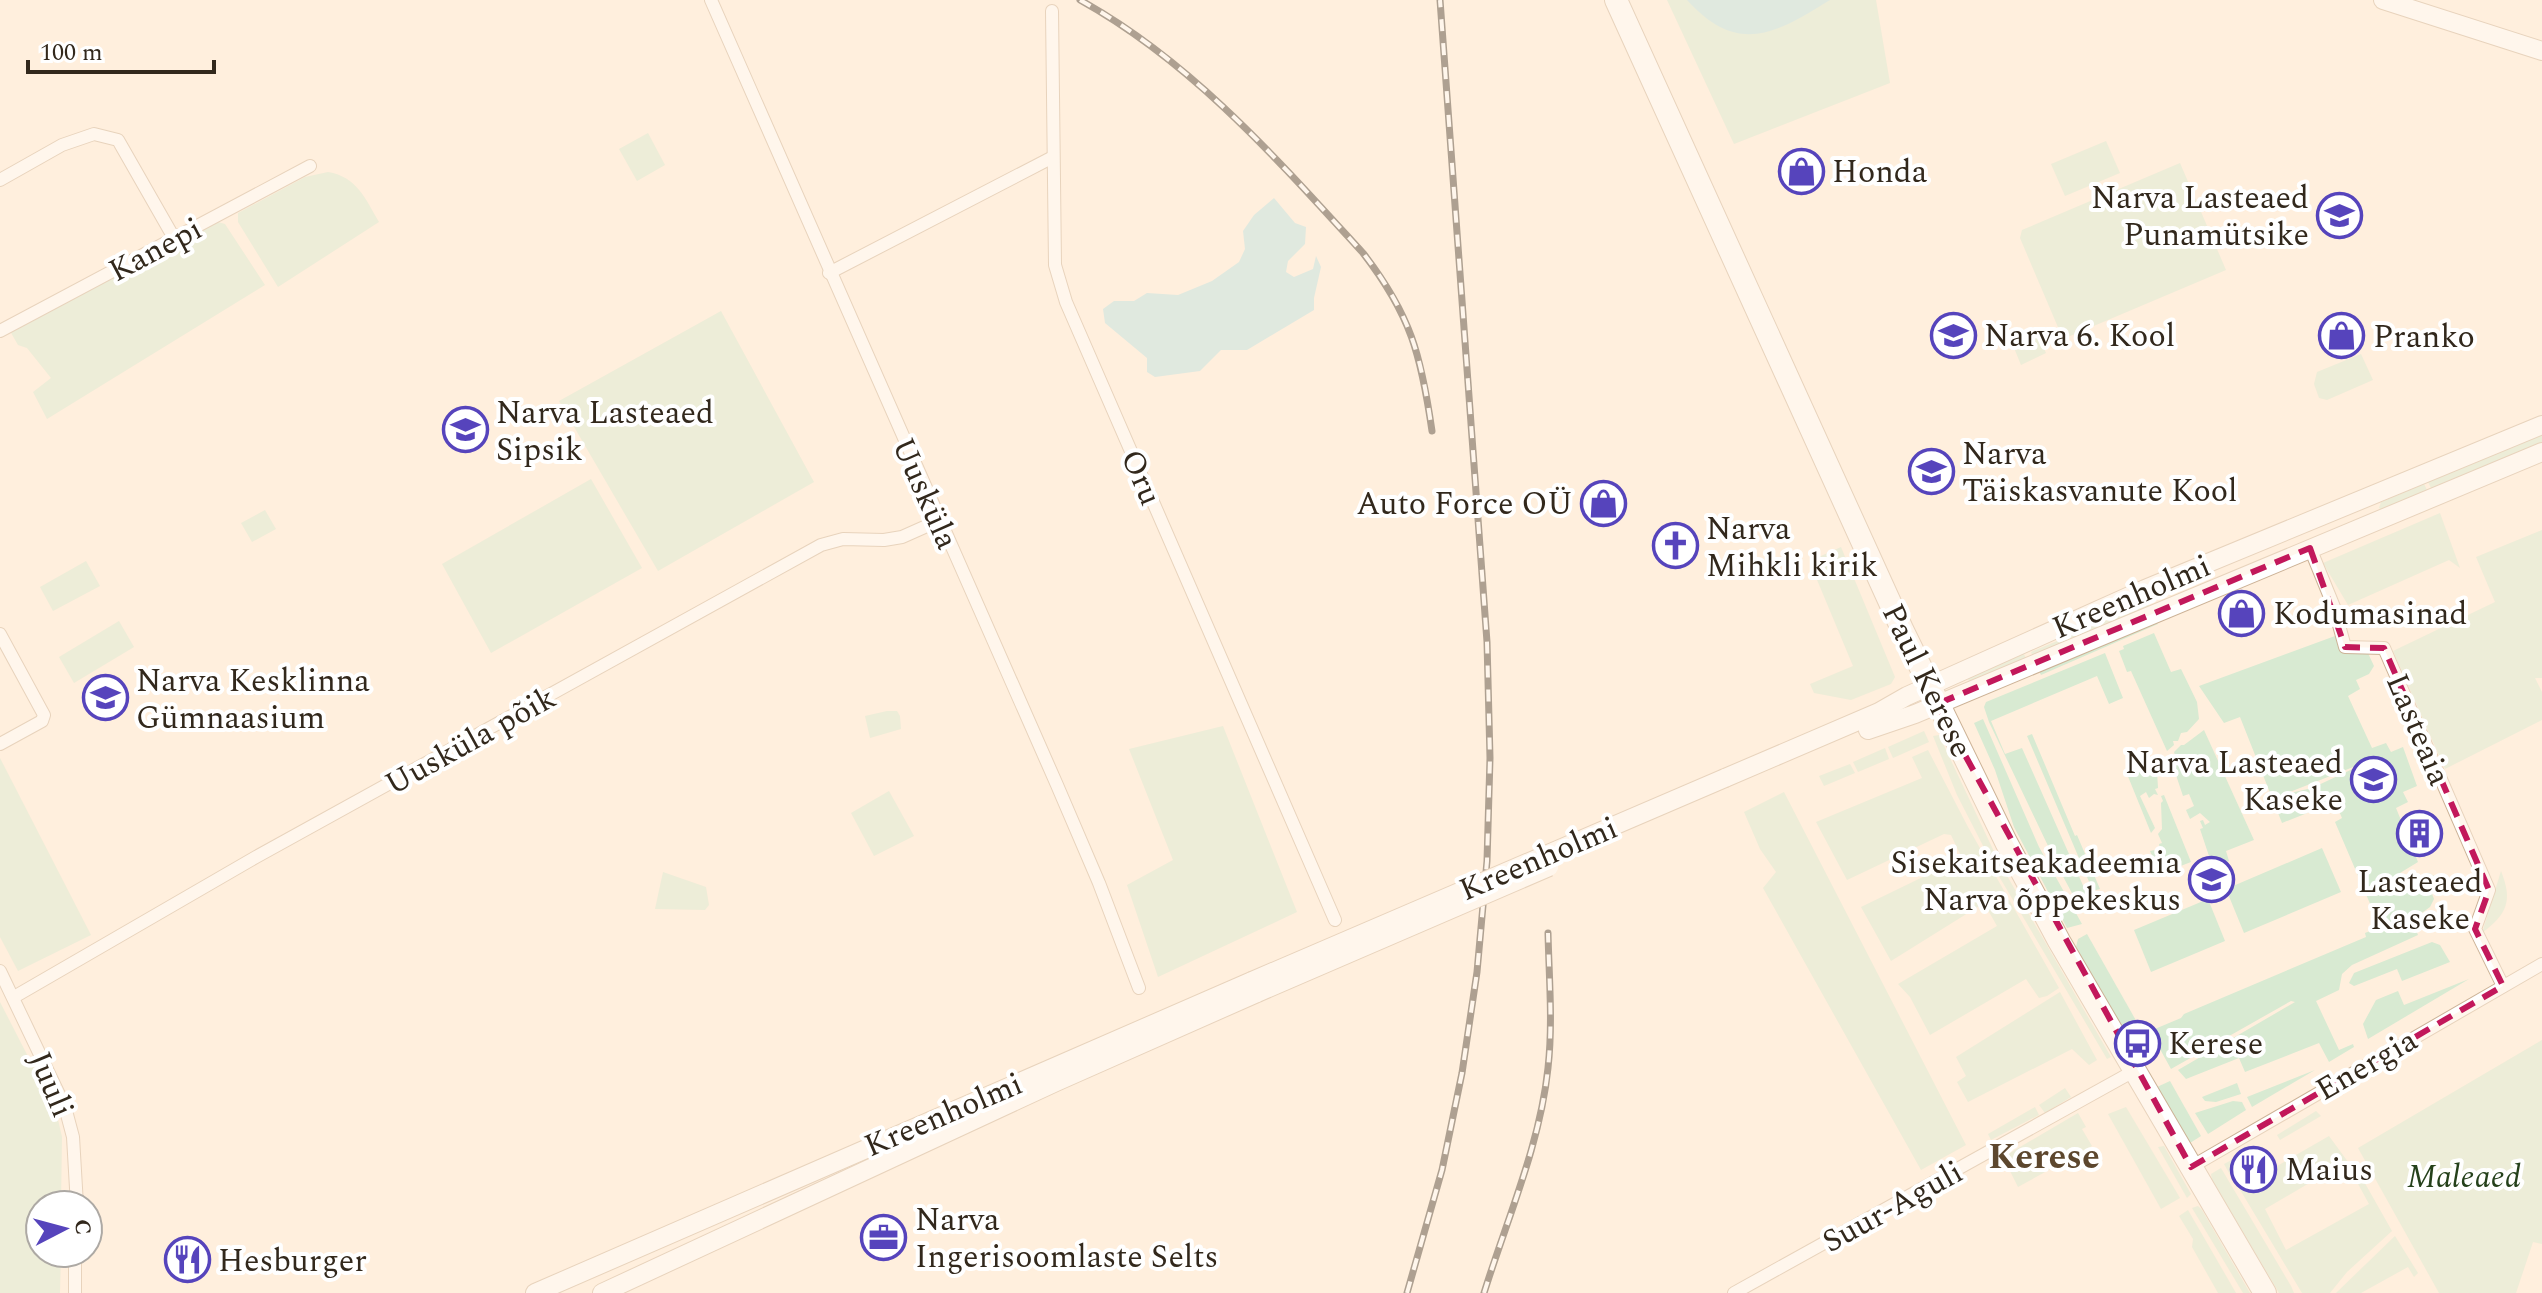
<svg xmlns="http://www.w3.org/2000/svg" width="2542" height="1293" viewBox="0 0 2542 1293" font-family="Spectral,serif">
<rect width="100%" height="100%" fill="#ffefdd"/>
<g fill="#d8ead2" fill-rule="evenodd">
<path d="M1667,0H1876L1890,83L1734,144Z"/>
<path d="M648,133L665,165L637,181L619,149Z"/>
<path d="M2106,141L2120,173L2065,196L2051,164Z"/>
<path d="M2180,163L2226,270L2063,339L2020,238L2022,230Z"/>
<path d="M328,172C357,177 365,198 379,222L278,287L238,222V213L305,177Z"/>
<path d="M218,222L225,224L265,285L47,419L33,392L51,378L27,348L18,345L10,331Z"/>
<path d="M721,311L814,482L658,571L559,401Z"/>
<path d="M2035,327L2046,353L2021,365L2010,338Z"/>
<path d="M2361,354L2373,380L2327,400L2319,398L2314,384L2317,372Z"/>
<path d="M2542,434V444L2432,490L2428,482Z"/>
<path d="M591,479L642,568L491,653L442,564Z"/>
<path d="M2424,484L2428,492L2383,511L2379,508L2381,502Z"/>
<path d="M265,510L276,529L252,542L241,523Z"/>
<path d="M2440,513L2460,568L2449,560L2348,605L2323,563Z"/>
<path d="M2542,530V678H2535L2542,692V720L2445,769L2393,651L2495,602L2476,557Z"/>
<path d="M1841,547L1895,677L1891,684L1851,700L1814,693L1810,684L1853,666L1815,575L1812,560Z"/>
<path d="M86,561L100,586L53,611L40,587Z"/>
<path d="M2148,603L2150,606L2033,657L2031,652Z"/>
<path d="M119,621L134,647L74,683L59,657Z"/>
<path d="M2156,621L2158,624L2041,675L2039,671Z"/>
<path d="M2154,633L2171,672L2181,669L2197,702L2199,719L2187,732L2181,733L2178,741H2173L2174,745L2167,751L2131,671L2127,672L2119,651L2124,649L2123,646Z"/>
<path d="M2335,636L2342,651H2367L2374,666L2369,674L2356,680L2360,689L2348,696L2372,748L2386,743L2391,752L2403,747L2417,786L2403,792L2408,802L2396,808L2418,862L2382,884L2387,893L2414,882V877L2429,873L2436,877L2427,881L2434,899L2430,907L2412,920L2418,935L2352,965L2342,974L2339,990L2316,1001L2339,1050L2353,1044L2354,1047L2329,1062L2319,1043L2245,1072L2239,1058L2186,1079L2178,1070L2295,1002L2291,1001L2171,1069L2150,1031L2181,1018L2184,1014L2366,937L2365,933L2380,927L2335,822L2342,818L2335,802L2282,823L2240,717L2224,723L2199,686ZM2372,760L2312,788L2282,795L2371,760Z"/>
<path d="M2105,653L2123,698L2109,704L2097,676L1991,721L2005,754L2022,748L2089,899L2090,904L2080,908L2059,869L1989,722L1984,707L1986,702Z"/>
<path d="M2024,654L2026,659L1970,683L1967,677Z"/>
<path d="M887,711H897L900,716L901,729L870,738L865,716Z"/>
<path d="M1983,719L2039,847L2082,924L2067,928L2014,827L1995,770L1974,723Z"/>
<path d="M1223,726L1297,912L1158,977L1127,885L1173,860L1129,749Z"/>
<path d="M2204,730L2254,840L2226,851L2229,861L2213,868L2200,829L2203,828L2200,821L2203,820L2205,825L2210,822L2200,813L2190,819L2186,810L2194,806L2189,794L2183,796L2170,757L2175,755L2174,752L2181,745H2184Z"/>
<path d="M1924,731L1929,742L1893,758L1888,747Z"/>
<path d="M2032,734L2075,836L2077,835L2100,889L2093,891L2027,736Z"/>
<path d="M1939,735L1998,860L2111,1057L2107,1059L1997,873L1957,795L1933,736Z"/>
<path d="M1885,748L1889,759L1858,772L1853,762Z"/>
<path d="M1928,750L1968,827L2059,988L2047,996L2039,998L2026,979L1930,1035L1910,997L1898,984L1997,926L1984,903L1891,961L1861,907L1962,858L1951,835L1944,834L1847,880L1816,822L1922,778L1912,757Z"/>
<path d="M0,758L91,935L18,971L0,937Z"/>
<path d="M2159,762L2162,769L2157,771L2158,788L2155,789L2158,795L2154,794L2149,798L2146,792L2140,796L2155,828L2151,833L2127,774Z"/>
<path d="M1850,764L1855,773L1824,786L1819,776Z"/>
<path d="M889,791L914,836L874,856L851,813Z"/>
<path d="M1784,792L1966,1145L1921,1170L1763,888L1776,872L1760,849L1744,812Z"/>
<path d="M2164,795L2191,862L2160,874L2150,851L2160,849L2159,844L2162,843L2158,834L2162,829L2161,803L2163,801L2161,796Z"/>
<path d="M2322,848L2341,892L2244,933L2226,889Z"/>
<path d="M2501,871C2513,901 2507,914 2482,933Z"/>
<path d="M663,872L706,887L709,905L705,910L655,909Z"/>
<path d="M2208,899L2225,941L2151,972L2134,930Z"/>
<path d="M2087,934L2138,1024L2124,1031L2076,947L2078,939Z"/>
<path d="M2432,942L2440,945L2450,962L2402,981L2397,969L2354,986L2349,983L2354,973Z"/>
<path d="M2469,979L2368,1039L2363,1024L2376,1000L2398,991L2404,1005Z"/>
<path d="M2060,992L2097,1060L2089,1065L2072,1049L1968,1102L1957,1082L1966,1076L1956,1057Z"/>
<path d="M0,1002L56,1111L62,1137L61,1205H40V1253H61L60,1293H0Z"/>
<path d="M2542,1040V1244L2533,1242L2516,1293H2439L2358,1148Z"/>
<path d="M2315,1070L2252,1107L2247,1097Z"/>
<path d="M2170,1081L2201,1136L2190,1143L2157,1087Z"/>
<path d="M2237,1083L2241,1094L2216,1102L2205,1101L2202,1097Z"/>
<path d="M2065,1088L2071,1097L2045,1113L2039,1105Z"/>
<path d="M2233,1101L2242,1102L2246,1110L2208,1134L2195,1113Z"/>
<path d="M2035,1107L2039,1115L1991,1140L1988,1134Z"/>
<path d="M2126,1107L2180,1198L2161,1209L2108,1114Z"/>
<path d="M2316,1111L2321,1116L2280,1140L2277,1135Z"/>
<path d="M2078,1113L2086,1127L2082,1129L2092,1146L2018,1187L2003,1157Z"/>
<path d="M2329,1136L2354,1170H2351L2345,1162L2265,1209L2286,1250L2369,1204L2357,1182L2362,1178L2392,1231L2347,1272L2330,1293H2302L2239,1188Z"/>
<path d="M2164,1146L2191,1194L2187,1198L2158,1147Z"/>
<path d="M2245,1153L2248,1158L2239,1163L2245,1173L2233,1180L2224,1164Z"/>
<path d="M2221,1168L2291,1286L2294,1293H2279L2212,1180L2211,1174Z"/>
<path d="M2198,1206L2202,1210L2250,1293H2243L2192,1208Z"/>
<path d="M2188,1210L2236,1293H2218L2192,1247L2193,1239L2179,1216Z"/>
<path d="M2395,1236L2418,1273L2414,1277L2408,1267L2361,1293H2336Z"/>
</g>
<g fill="#bbe2e3">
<path d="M1687,0H1830C1775,34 1738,56 1687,0Z"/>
<path d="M1274,198L1295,223L1306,227L1305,244L1288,261L1286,272L1294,277L1313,269L1316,256L1321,267L1314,298V310L1247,350H1221L1200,371L1155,377L1147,372V358L1105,323L1103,309L1114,301H1134L1147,293L1178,295L1212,281L1239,262L1245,249L1243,231L1254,215Z"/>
</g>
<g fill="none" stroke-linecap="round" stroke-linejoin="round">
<defs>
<g id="street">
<path d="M711,0L1057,785L1099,883L1139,988"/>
<path d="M1052,11L1055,265L1066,302L1335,920"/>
<path d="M0,180L62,145L94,134L118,140L174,238"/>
<path d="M829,273L1053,157"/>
<path d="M0,331L310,166"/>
<path d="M2310,548L2334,607L2345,647L2384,648L2489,890L2475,929L2503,986"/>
<path d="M0,634L44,715L42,721L0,744"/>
<path d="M0,971L65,1107L73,1137L77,1205"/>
<path d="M14,997L256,857L821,545L843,539L884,540L902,537L938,521"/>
<path d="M2191,1167L2542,964"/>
<path d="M75,1293V1253"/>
<path d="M1734,1293L2134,1071"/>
</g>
<g id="secondary">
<path d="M2383,0L2542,51"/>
<path d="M1868,730L1915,714L2542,452"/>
<path d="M1725,778L1879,712L1907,696L2145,589L2542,425"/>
<path d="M535,1293L1252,981"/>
<path d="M602,1293L1056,1082L1257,993"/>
</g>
<path id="highway" d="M1616,0L1902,629L2006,842L2059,941L2265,1293"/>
</defs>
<use href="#street" stroke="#ccb296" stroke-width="14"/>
<use href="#secondary" stroke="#ccb296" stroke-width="20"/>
<use href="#highway" stroke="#ccb296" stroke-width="24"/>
<use href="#street" stroke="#fff" stroke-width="12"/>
<use href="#secondary" stroke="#fff" stroke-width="18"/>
<use href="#highway" stroke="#fff" stroke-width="22"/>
<defs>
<g id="rail">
<path d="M1080,0C1192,62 1277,159 1363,253C1411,315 1421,355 1432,431"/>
<path d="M1407,1293L1442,1170L1462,1073L1477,972L1487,861L1490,758L1487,642L1440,0"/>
<path d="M1484,1293C1507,1219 1540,1145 1548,1068C1553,1023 1549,978 1548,933"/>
</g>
</defs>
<use href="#rail" stroke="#4d4235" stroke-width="7"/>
<use href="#rail" stroke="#fff" stroke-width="4" stroke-dasharray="12" stroke-linecap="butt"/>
<defs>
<g id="secondary-bridge">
<path d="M1252,981L1725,778"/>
<path d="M1257,993L1549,867"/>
</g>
</defs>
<use href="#secondary-bridge" stroke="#ccb296" stroke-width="20" stroke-linecap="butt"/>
<use href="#secondary-bridge" stroke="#fff" stroke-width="18"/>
</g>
<path d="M0 0H2542V1293H0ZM2310,548L2345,647L2384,648L2489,890L2475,929L2503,986L2191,1167L1937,704Z" fill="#ffefdd" fill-opacity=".55" fill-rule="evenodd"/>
<path fill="none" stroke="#c2185b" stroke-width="6" stroke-dasharray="16 10" stroke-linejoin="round" d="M2310,548L2345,647L2384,648L2489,890L2475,929L2503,986L2191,1167L1937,704Z"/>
<defs>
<symbol id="shop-ring" viewBox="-11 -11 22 22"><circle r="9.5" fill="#fff" stroke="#5644bc" stroke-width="1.5"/><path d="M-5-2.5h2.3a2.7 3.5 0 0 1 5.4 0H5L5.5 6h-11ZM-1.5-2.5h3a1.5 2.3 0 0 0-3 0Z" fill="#5644bc"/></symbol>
<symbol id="school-ring" viewBox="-11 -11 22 22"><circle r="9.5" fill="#fff" stroke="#5644bc" stroke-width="1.5"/><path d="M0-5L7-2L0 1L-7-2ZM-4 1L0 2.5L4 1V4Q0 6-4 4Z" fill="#5644bc"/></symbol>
<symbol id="church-ring" viewBox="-11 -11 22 22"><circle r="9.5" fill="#fff" stroke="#5644bc" stroke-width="1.5"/><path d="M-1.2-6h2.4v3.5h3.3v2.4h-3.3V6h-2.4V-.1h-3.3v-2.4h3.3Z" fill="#5644bc"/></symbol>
<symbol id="building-ring" viewBox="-11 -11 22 22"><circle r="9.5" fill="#fff" stroke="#5644bc" stroke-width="1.5"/><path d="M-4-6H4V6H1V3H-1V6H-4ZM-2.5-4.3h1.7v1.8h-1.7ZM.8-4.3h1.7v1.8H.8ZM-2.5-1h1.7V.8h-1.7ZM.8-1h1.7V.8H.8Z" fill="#5644bc"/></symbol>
<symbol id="university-ring" viewBox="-11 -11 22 22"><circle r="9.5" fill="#fff" stroke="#5644bc" stroke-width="1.5"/><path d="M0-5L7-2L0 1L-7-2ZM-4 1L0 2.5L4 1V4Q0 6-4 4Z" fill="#5644bc"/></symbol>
<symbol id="bus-ring" viewBox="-11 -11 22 22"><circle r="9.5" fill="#fff" stroke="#5644bc" stroke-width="1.5"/><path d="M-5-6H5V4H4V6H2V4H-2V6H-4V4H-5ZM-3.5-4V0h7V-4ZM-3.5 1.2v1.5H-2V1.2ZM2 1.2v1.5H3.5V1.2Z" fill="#5644bc"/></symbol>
<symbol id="restaurant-ring" viewBox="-11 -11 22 22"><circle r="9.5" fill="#fff" stroke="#5644bc" stroke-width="1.5"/><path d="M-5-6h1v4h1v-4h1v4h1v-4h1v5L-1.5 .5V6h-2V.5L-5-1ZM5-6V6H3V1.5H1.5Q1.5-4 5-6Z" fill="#5644bc"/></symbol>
<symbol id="office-ring" viewBox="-11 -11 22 22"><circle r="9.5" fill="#fff" stroke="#5644bc" stroke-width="1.5"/><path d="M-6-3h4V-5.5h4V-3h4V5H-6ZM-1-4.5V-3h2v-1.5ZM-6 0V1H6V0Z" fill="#5644bc"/></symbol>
</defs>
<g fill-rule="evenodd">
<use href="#shop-ring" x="1776" y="146" width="51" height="51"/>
<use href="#school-ring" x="2314" y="190" width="51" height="51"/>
<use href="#school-ring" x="1928" y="310" width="51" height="51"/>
<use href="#shop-ring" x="2316" y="310" width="51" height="51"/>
<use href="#school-ring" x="440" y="404" width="51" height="51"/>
<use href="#school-ring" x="1906" y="446" width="51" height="51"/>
<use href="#shop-ring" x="1578" y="478" width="51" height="51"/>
<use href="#church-ring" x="1650" y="520" width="51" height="51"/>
<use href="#shop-ring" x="2216" y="588" width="51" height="51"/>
<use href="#school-ring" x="80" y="672" width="51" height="51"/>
<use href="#school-ring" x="2348" y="754" width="51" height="51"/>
<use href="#building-ring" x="2394" y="808" width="51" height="51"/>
<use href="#university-ring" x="2186" y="854" width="51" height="51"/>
<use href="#bus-ring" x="2112" y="1018" width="51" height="51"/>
<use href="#restaurant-ring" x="2228" y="1144" width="51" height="51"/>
<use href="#office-ring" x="858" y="1212" width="51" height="51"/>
<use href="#restaurant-ring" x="162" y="1234" width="51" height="51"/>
</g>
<g text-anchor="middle" stroke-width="8" stroke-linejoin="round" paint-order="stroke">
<g font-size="32" fill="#32281c" stroke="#fff" text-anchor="start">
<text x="1832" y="182">Honda</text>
<text x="2309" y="208" text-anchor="end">Narva Lasteaed<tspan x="2309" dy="37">Punamütsike</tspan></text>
<text x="1984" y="346">Narva 6. Kool</text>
<text x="2373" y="347">Pranko</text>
<text x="496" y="423">Narva Lasteaed<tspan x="496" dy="37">Sipsik</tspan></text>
<text x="1962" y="464">Narva<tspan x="1962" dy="37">Täiskasvanute Kool</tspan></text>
<text x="1573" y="514" text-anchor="end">Auto Force OÜ</text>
<text x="1706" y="539">Narva<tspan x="1706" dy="37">Mihkli kirik</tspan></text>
<text x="2273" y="624">Kodumasinad</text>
<text x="136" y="691">Narva Kesklinna<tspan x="136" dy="37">Gümnaasium</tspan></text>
<text x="2343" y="773" text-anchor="end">Narva Lasteaed<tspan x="2343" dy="37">Kaseke</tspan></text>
<text x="2181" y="873" text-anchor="end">Sisekaitseakadeemia<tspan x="2181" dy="37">Narva õppekeskus</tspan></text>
<text x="2420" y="892" text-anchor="middle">Lasteaed<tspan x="2420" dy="37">Kaseke</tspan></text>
<text x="2168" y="1054">Kerese</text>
<text x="2285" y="1180">Maius</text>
<text x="915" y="1230">Narva<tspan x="915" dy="37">Ingerisoomlaste Selts</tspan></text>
<text x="218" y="1271">Hesburger</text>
</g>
<g font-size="32" fill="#32281c" stroke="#fff">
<text transform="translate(155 249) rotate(-28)" y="11">Kanepi</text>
<text transform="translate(1142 477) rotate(67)" y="11">Oru</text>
<text transform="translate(926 493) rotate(66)" y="11">Uusküla</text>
<text transform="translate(2131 596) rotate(-23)" y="11">Kreenholmi</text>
<text transform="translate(1928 680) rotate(64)" y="11">Paul Kerese</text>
<text transform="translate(2419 729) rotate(67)" y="11">Lasteaia</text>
<text transform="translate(470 740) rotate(-29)" y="11">Uusküla põik</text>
<text transform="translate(1538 858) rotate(-23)" y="11">Kreenholmi</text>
<text transform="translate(2366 1064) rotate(-30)" y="11">Energia</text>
<text transform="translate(52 1084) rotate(67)" y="11">Juuli</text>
<text transform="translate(943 1114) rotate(-23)" y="11">Kreenholmi</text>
<text transform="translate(1892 1206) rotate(-29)" y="11">Suur-Aguli</text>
</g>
<g font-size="32" font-style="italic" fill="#25411b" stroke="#fff">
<text x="2464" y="1187">Maleaed</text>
</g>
<g font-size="36" font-weight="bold" fill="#5d472e" stroke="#fff">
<text x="2044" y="1168">Kerese</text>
</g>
</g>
<g transform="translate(64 1229) rotate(84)"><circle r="38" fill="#ffffff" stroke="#ada9a4" stroke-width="2"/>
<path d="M0-6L14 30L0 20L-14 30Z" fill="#5644bc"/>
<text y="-12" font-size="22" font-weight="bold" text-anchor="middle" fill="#32281c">С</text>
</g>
<path d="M28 60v12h186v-12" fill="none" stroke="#32281c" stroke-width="4"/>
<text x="40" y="60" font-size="24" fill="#32281c" stroke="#ffffff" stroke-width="6" paint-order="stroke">100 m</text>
</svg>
